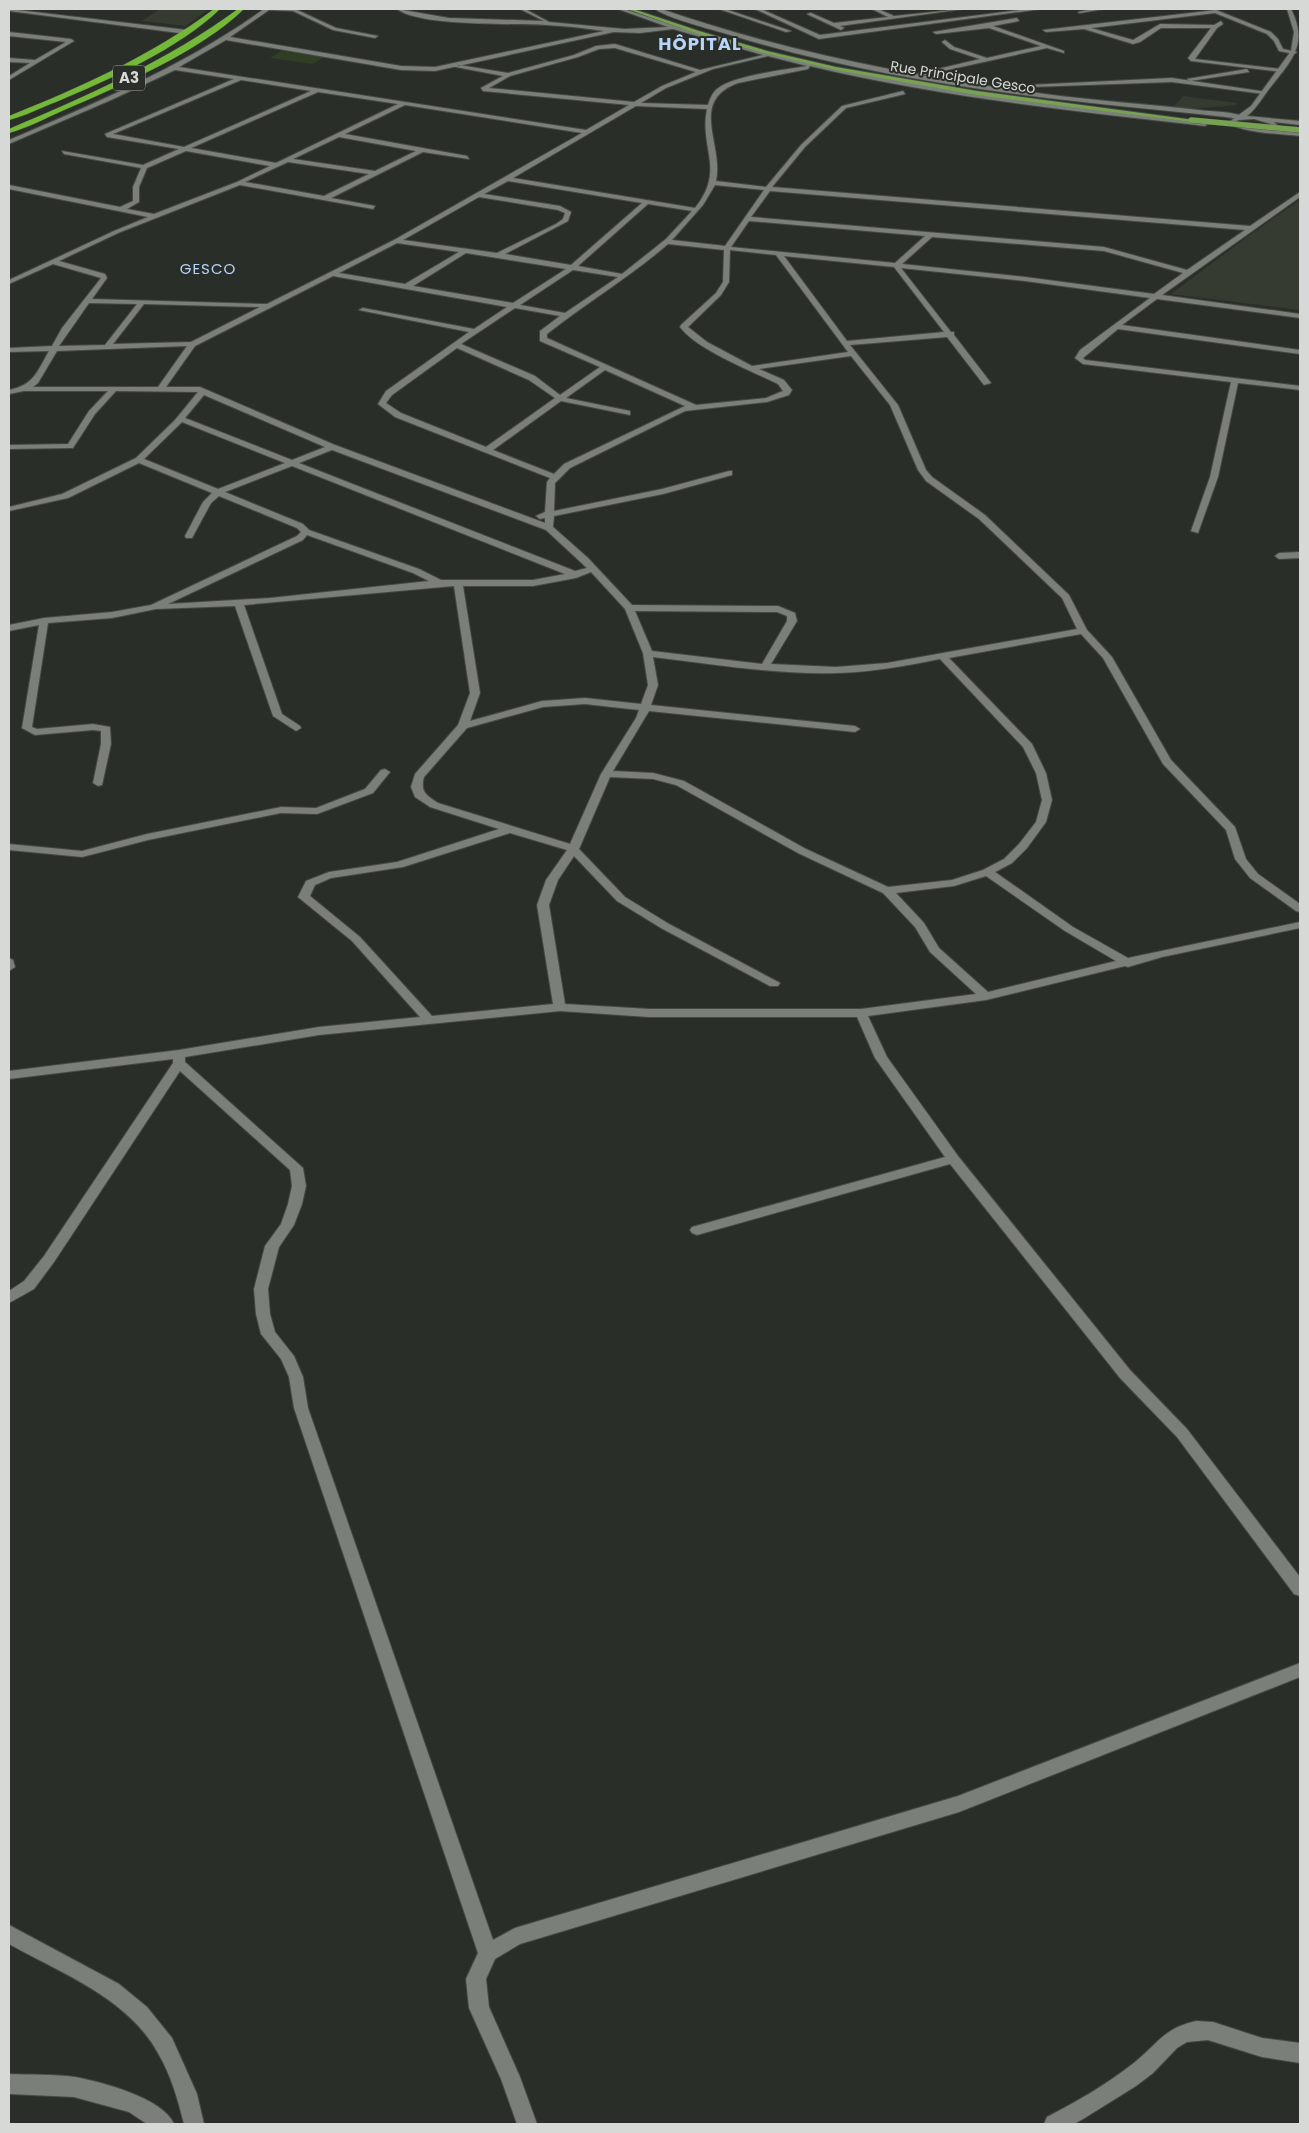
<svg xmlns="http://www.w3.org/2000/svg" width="1309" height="2133" viewBox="0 0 1309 2133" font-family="Poppins,sans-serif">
<rect width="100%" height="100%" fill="#2a2e28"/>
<g fill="#353b31">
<path d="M160,9H208L186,26L142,21Z"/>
<path d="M1183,96L1237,103V105L1190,109L1173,108Z"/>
<path d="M1300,200V310L1171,294L1251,234Z"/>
</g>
<path fill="#2f3e25" d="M281,51L326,56L313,64L270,58Z"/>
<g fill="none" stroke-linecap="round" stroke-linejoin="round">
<defs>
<g id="street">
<path d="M9,9L187,30L190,32L187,34L9,11Z"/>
<path d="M264,9H295L336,28L378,36L375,38L333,30L293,11L269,10L230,37L401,66L435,67L604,31C585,28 566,26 547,25C514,23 420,27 397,9L449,18L544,21L520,9H525L549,22L624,29L668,27L618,9H624L693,32L764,52L836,69L982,95L1208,124L1205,126C1073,111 940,97 810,66L808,69L738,83C688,101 724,145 716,181L766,187L801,145L842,106L903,91L905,94L846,108L805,147L772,187L1250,226L1300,192V197L1162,295L1300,314V318L1157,299L1122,325L1300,350V354L1118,329L1083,358L1085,360L1300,386V390L1238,383L1218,477L1198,533L1191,531L1210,477L1231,382L1083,364L1075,358L1080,350L1150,298L1025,281L901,268L951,332H954V335L991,383L984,385L947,337L850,345L898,405L926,470L932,477L985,515L1069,595L1087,630L1112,657L1171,760L1235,827L1246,859L1258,874L1300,904V912L1296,911L1250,878L1235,859L1226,830L1163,764L1103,658L1081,634L949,658L1032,744L1046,773L1052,800L1046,822L1027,848L1012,863L995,872L1073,927L1128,958L1300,922V928L1162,957L1128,967L1125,966L986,1000L868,1016L887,1057L958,1156L1130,1370L1187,1429L1300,1577V1596L1294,1594L1177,1437L1120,1378L950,1164L697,1235L692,1233L690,1230L692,1227L945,1157L875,1058L857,1017H649L560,1011L319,1035L185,1057V1062L303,1168L306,1186L302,1204L294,1225L279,1247L268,1289L270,1314L275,1332L294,1356L303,1377L308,1408L493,1940L515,1928L958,1796L1300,1663V1677L959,1812L520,1944L495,1959L486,1979L489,2007L520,2077L537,2124H517L501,2079L469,2008L466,1979L478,1953L294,1408L289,1377L281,1359L261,1334L256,1314L254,1289L265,1246L281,1224L288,1204L292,1186L290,1170L180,1071L54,1262L34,1289L9,1303V1291L24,1281L44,1256L173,1063V1059L9,1079V1071L179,1050L319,1027L420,1017L352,941L298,897L306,881L329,872L397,862L499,829L430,807L415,797L411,787L415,774L458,725L470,693L454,586L244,605L282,714L300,726L301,728L296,731L273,716L235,606L156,609L112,618L48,623L32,727L37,729L93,724L110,727L111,744L102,785L98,786L93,783L101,744V731L93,730L35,735L22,728L39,625L9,631V625L44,618L112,612L151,605L297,536L301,532L297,528L219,496L211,503L192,538H186L185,536L203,502L212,493L139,463L68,498L9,511V507L62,494L136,458L175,420L198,392L116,391L95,414L73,448L9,449V445L68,444L89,411L108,391H24L9,394V390C34,385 37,372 49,351L9,352V348L52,346L62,328L101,278L53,264L11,283L9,284V280L114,231L148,217L9,189V185L120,207L133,201V187L141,168L64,154L62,151L143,165L179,149L107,137L105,134L234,79L175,70L111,100L11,143L9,144V140C98,102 186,65 264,9ZM673,29L763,55L700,70L615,44L596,46L574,55L508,73L459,65L456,67L503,76L481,88L483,91L629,105L586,130L179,67L226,40L401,70L435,71L614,32L640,33ZM615,48L696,72L662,86L634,102L489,88L510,76L578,57L599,49ZM768,56L807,66C785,70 734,75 717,89C712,93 710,99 708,105L641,103L666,88L713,69ZM241,80L311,91L184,147L113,134ZM318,92L398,104L276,163L191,148ZM405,105L582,133L394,240L267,304L92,299L107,278L105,274L59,261L118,233L240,185L373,209L375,206L331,198L423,152L469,159L467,156L345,134ZM636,106L707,109C699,149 726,169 695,208L513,178ZM339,137L416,151L375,171L293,159ZM186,151L270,166L237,182L154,214L127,209L139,202V187L147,168ZM288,162L369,174L324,196L245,182ZM508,181L642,203L571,265L505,254L568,221L571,212L560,206L484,194ZM715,185L764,190L725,246L672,240L703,205ZM770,191L1245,230L1187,270L1104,247L751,217ZM479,197L558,210L565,213L563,219L556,224L497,253L403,240ZM648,204L692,211L666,239L622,274L578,266ZM749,221L925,236L895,263L731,247ZM932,237L1104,251L1183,273L1154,294L1025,277L902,264ZM397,243L459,252L405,284L339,273ZM668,244L724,250L723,282L716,293L681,325L680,327C697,350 752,371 778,384L783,391L766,398L696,405L547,338V334C586,303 630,277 668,244ZM730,250L776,255L848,352L752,366L707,342L688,327L721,295L729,282ZM466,253L566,269L513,303L413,286ZM784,256L894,267L944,332L847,341ZM573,270L618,277L565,313L520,305ZM333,276L507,307L474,329L363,308L359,310L469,332L386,391L378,404L395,417L550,478L547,482L545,512L536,516L540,519L545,518V523L335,445L200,387H166L195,346ZM89,303L137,304L105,345L59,346ZM144,304L260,307L191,342L113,344ZM515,308L560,316L540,331V341L600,367L560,395L535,376L461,344ZM187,346L158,387H33L38,383L57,351ZM457,348L529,380L555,398L486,447L401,413L386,403L392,395ZM851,356L890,405L918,470L926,481L979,519L1062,598L1077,629L887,663L836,667L771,664L797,621L795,613L778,606L632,605L588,558L553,527L554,516L663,494L732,475V471H729L662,489L554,511L555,483L570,468L685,411L767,402L789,395L792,390L784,380L759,369ZM605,370L685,406L564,464L554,474L493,450L561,401L630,415V411L566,398ZM204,395L325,447L292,460L185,418ZM182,422L285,463L218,489L144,459ZM332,450L546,530L587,568L575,571L299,463ZM292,466L565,574L533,580H441L419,569L309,530L303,524L225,492ZM307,535L413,573L429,581L270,598L168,604L303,540ZM591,572L625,609L643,653L648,685L641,704L585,698L542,701L470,721L480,693L463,586H533L576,578ZM635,611L777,612L787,616V621L762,664L652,651ZM653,657C714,664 776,675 837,673C872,672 906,666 940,659L1023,747L1036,773L1042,800L1036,822L1019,844L1004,859L983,870L952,880L888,887L806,849L684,781L653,773L613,771L649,711L855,732L860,729L855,726L651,705L658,685ZM585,704L639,710L636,718L601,774L570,844L438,803C426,795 420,792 424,777L467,728L543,707ZM610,777L653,779L676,785L798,853L883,893L915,927L930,952L976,994L861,1009H649L565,1004L549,905L558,880L574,856L617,901L661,928L770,986H778L780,983L669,924L625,897L579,849ZM510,833L567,850L546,880L537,905L553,1004L432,1016L360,937L310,896L315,885L331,878L403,867ZM986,876L1065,931L1116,961L988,992L939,948L924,923L896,893L954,886Z"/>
<path d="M655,9H661C786,52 914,77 1045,94C1096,101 1148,104 1199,110C1213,112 1233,111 1244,117L1241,119C1188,112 1135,108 1083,102C966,89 849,71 737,37C718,31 668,19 655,9Z"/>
<path d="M719,9H725L791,31L786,32Z"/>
<path d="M755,9H761L820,35L1029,9H1041L819,39Z"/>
<path d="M872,9H878L894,16L963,9L840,26L844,28L841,30L807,14L811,13L834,23L888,17Z"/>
<path d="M1093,9H1104L1080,13L1078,12Z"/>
<path d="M1216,10L1271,32L1278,39L1283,49L1297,52L1294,54L1279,51L1274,41L1267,34L1215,13L1091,28L1133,40L1160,24L1214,25L1221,21L1223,24L1217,28L1195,59L1281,69L1283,72L1191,61L1188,58L1211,28H1161L1140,42L1133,44L1084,29L1046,32L1043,30Z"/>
<path d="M1017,18L1019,21L993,26L1064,51V53L1047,48L920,76L917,74L980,59L950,49L942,42L945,40L954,47L987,58L1041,46L989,28L936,34L933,32Z"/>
<path d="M9,32L71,39L74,41L9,80V76L30,63L9,62V58L35,60L66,42L9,36Z"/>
<path d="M1247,69L1249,72L1190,81L1187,79Z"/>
<path d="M1172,78L1267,92L1264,94L1172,82L1031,87L1028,85Z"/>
<path d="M1300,552V558L1279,559L1275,556L1279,553Z"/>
<path d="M385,769L390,772L373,793L317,814L281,813L148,840L82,857L9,850V844L82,851L147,834L281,807L316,808L365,789L381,770Z"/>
<path d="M9,958L13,960L15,967L9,971Z"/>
<path d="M9,1925L119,1984L147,2007L172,2038L197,2094L204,2124H184C178,2100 171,2075 158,2053C128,1998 61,1973 9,1944Z"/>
<path d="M1196,2021L1213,2022L1262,2038L1300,2043V2063L1262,2057L1208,2040L1187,2042L1177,2048L1153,2073L1136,2086L1083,2119L1074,2124H1044L1047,2117C1076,2102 1104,2086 1130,2066C1156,2047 1161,2029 1196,2021Z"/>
<path d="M9,2074C30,2075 54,2074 75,2077C102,2082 163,2098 174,2124H147L129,2112L74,2097L9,2094Z"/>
</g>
<path id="secondary" d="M1287,9H1291C1309,45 1291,61 1269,89C1262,98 1257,108 1247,116L1300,121V125L1274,122L1277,125L1270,129L1300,132V136C1280,134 1247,133 1229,124V122L1251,106L1291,51L1294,32ZM1254,119L1271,124L1252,128L1235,123L1238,120Z"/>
<path id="primary" d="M627,9H633L699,31L767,51L836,67L977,91L1194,120L1191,122L977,95L836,70L764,53L695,33Z"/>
<g id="highway">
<path d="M214,9H220C179,49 108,80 56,102C40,108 25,116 9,120V116C81,87 151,56 214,9Z"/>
<path d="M238,9H244C201,51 118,87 62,111C44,119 27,128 9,133V129C89,95 167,61 238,9Z"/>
</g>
</defs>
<use href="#street" stroke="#464944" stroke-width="2"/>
<use href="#secondary" stroke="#464944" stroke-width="2"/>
<use href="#primary" stroke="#464944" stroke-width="2"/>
<use href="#highway" stroke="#464944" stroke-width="1"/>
<use href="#street" fill="#7b7f79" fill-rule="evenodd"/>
<use href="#secondary" fill="#7b7f79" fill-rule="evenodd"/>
<use href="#primary" fill="#76a251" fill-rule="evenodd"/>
<use href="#highway" fill="#73b937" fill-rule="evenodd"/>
<defs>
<path id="primary-bridge" d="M1191,120L1300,130"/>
</defs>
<use href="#primary-bridge" stroke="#464944" stroke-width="6" stroke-linecap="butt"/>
<use href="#primary-bridge" stroke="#76a251" stroke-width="5.5"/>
</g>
<g text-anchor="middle" stroke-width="4" stroke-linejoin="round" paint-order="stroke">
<g font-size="14" fill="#d6d9d5" stroke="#2a2e28">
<text transform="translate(963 77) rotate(9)" y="5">Rue Principale Gesco</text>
</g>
<rect fill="#2a2e28" stroke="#a2a6a1" stroke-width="1" x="113" y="65.5" width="32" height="25" rx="4"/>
<g font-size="15" font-weight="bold" fill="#d6d9d5">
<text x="129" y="83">A3</text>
</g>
<g font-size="15" letter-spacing="1" fill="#b8d4f9" stroke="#2a2e28">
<text x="208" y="274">GESCO</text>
</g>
<g font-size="18" font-weight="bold" letter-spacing="1" fill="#b8d4f9" stroke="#2a2e28">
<text x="700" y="50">HÔPITAL</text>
</g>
</g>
<rect width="1309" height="2133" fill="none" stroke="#d6d9d5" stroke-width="20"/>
</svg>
